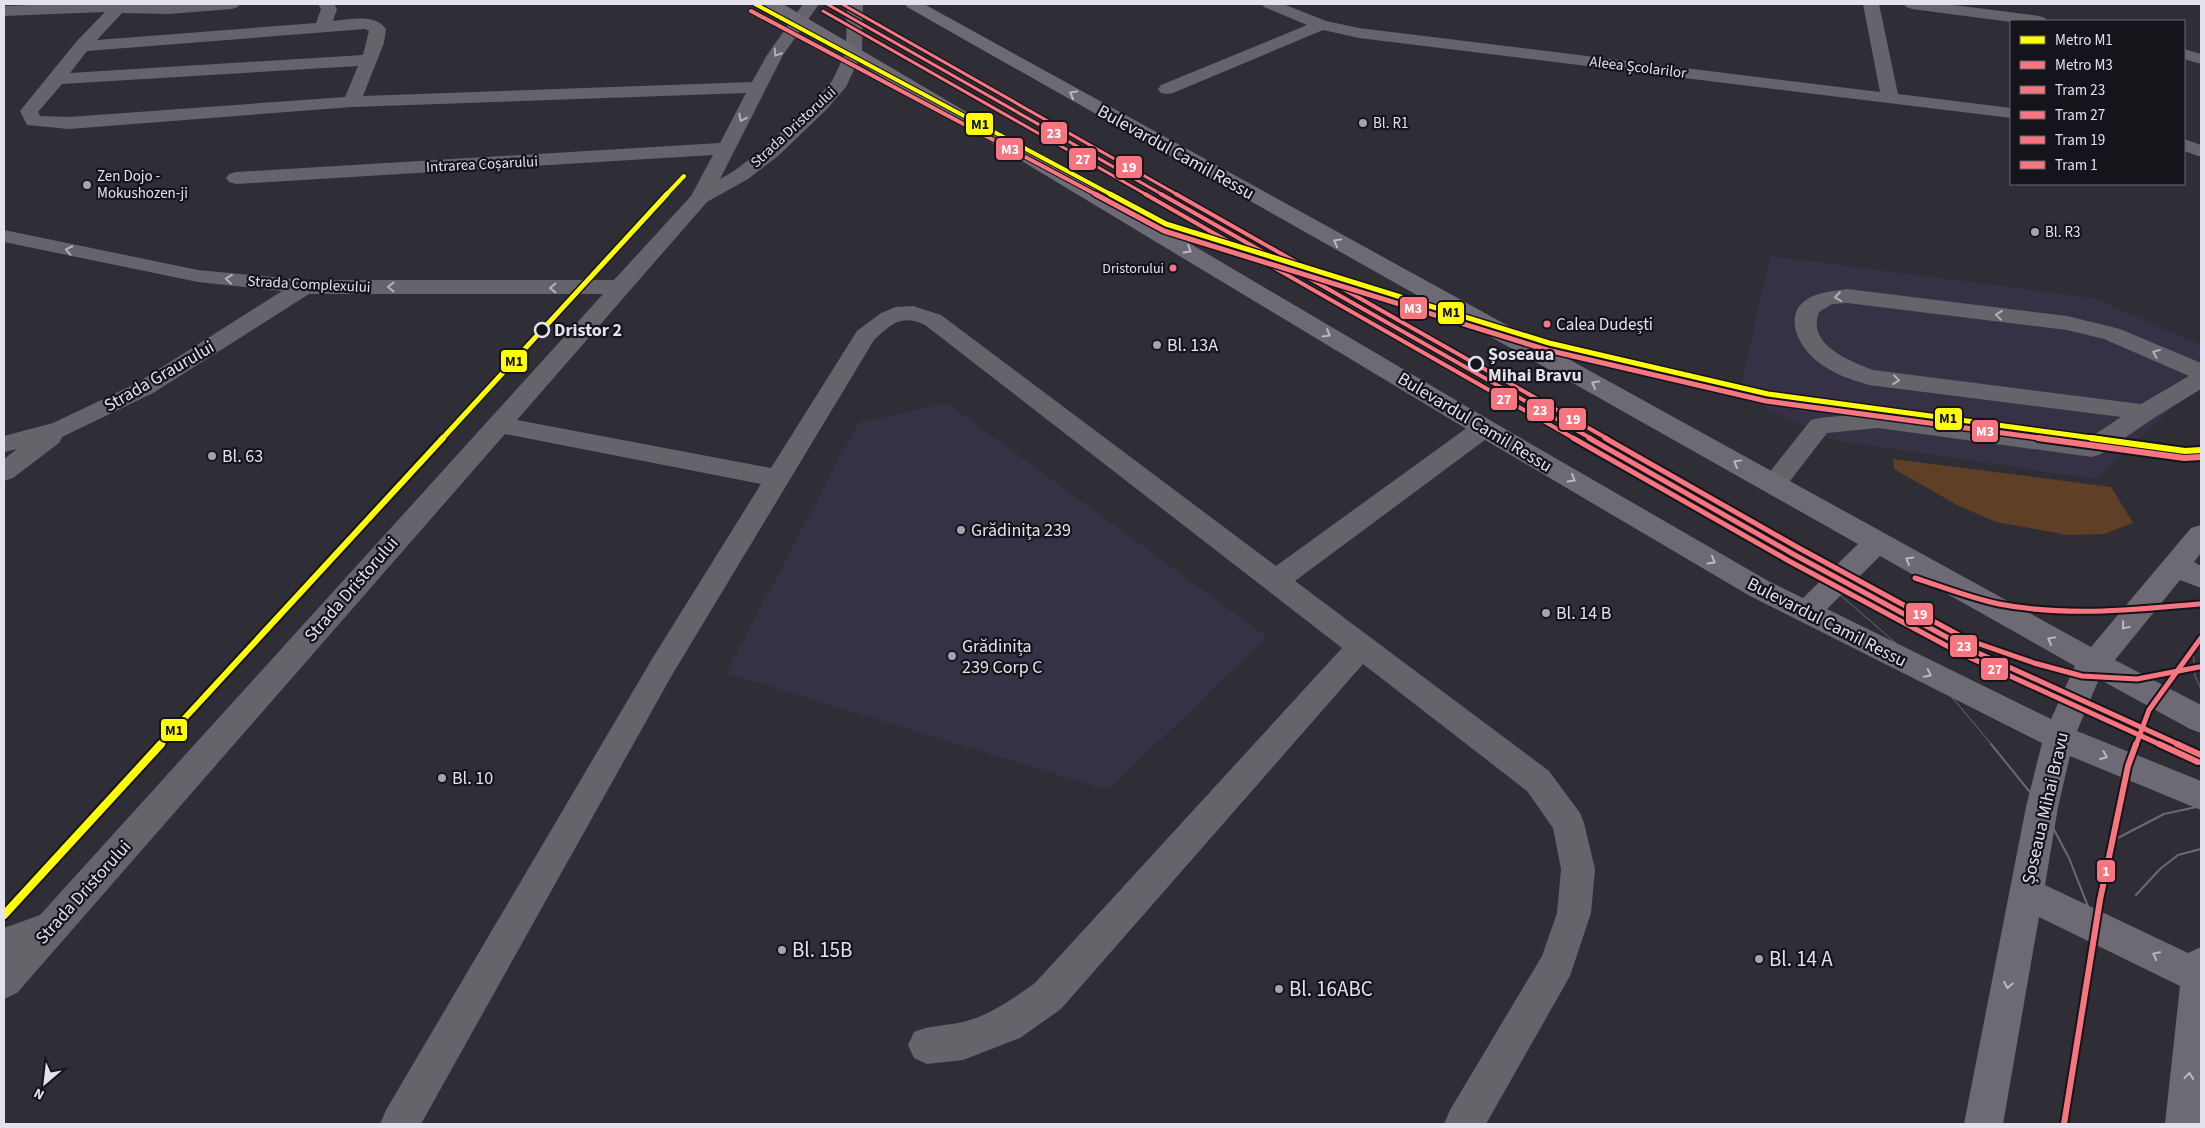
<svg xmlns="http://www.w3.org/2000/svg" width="2205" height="1128" viewBox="0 0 2205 1128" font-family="'Source Sans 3',sans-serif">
<rect width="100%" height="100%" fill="#2f2e36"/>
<g fill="#373145">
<path d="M1770,256L2093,298L2201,345V380L2097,479L1833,440L1739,394Z"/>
<path d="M947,403L1267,637L1108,790L726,673L858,423Z"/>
</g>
<path fill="#5f3f26" d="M1893,459L2111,487L2133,523L2104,534L2068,535L1996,522L1959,506L1894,469Z"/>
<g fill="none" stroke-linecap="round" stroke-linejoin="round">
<g fill="#65646a" fill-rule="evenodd">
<path d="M55,4H240L238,7L232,9L169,14L122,13L97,40L316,23L321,9L318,4H334L337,9L333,21C349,20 375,13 386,29L384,43L363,96L752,82L767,55L803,4H819L783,55L720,179L734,171L764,148L814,102L832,81L846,52L847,4H863L862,52L846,87L826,110L778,156L748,179L707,202L517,420L771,468L857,331L881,313L896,307L913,306L941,315L1276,566L1475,422L1484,420L1493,422L1496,428L1493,434L1295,581L1549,771L1580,813L1584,823L1595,869L1591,913L1570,976L1486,1124H1444L1450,1110L1542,956L1557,913L1561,869L1553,828L1527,791L1363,664L1061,1009L1020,1038L963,1060L927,1064L914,1058L908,1045L914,1032C930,1025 946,1026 963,1022C991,1015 1012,999 1035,983L1342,648L925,325C900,314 892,324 874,340L672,675L421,1124H380L386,1110L652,659L761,484L505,434L17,993L4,999V928L40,915L603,294H309L153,393L62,437L59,443L13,478L4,481V459L17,449L4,452V436L53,423L137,383L282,291L198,282L4,242V230L198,270L304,280H614L691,196L713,155L236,184L229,182L226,178L229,174L236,172L720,143L746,93L352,107L69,129L27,125L20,111L76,42L105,12L4,16V6ZM365,29L369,31L363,55L70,73L87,51ZM358,66L345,97L69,117L40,116L38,112L62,84Z"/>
<path d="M1262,4H1283L1326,21L1359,28L1880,92L1863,4H1879L1898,94L2011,108V118L1359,38L1323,30L1173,93L1167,94L1161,93L1158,89L1161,85L1307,25L1264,7Z"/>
<path d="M1904,4H1946L2039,16L2045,18L2047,21L2011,22L1912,9L1906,7Z"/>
<path d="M2184,49L2201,54V64L2184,59Z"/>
<path d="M2184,139L2201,145V157L2184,151Z"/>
<path d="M1847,289L2067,316L2120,329L2201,363V389L2154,418L2101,454L2092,457L1878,428L1827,433L1783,490L1774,493L1765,490L1761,484L1765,478L1811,420L1820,418L1878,412L2088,439L2121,417L1869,385C1851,380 1831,373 1817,361C1799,347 1783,316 1806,300C1817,292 1834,291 1847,289ZM1847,303L2067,330L2104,339L2189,376L2141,404L1873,370C1850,361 1806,345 1819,312L1832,304Z"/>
</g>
<path fill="#6d6a75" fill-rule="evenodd" d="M764,4H783L1493,422L1770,582L1803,598L1858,544L995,57L907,7L905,4H924L2091,647L2191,528L2201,525V553L2194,562L2201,566V588L2180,580L2115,660L2201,705V733L2190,729L2099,679L2077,731L2201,781V810L2070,756L2058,807L2045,885L2188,953L2201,947V1124H2165L2180,986L2039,917L2003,1124H1964L2026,807L2042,743L1750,596L1475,434L766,7ZM1880,556L2075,666L2051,719L1827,609Z"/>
<g stroke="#6b6a71" stroke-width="1">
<path d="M1793,554L1935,677L1992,745"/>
<path d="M2193,648L2195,676L2201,689"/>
</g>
<g stroke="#6b6a71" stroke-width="2">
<path d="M1991,744L2042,807L2069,858L2096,927"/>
<path d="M2112,841L2164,814L2201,806"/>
<path d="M2136,895L2160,869L2178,855L2201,849"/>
</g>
<defs>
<path id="tram-1-far3" d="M827,4L1163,195"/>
<path id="tram-1-far2" d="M1161,194L1592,439"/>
<path id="tram-1-far1" d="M1589,438L1793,554L1965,647L2180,745"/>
<path id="tram-1" d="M2177,744L2201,755"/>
<path id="tram-2-far3" d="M823,11L1147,195"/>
<path id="tram-2-far2" d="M1145,194L1575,439"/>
<path id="tram-2-far1" d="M1573,438L1789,561L1962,654L2161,745"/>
<path id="tram-2" d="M2159,744L2198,762"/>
<path id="tram-3-far2" d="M842,4L1178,195"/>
<path id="tram-3-far1" d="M1176,194L1608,439"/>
<g id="tram-3">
<path d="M1605,438L1797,547L1968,640L2034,663L2082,676L2137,679L2199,667"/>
<path d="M1915,578C1943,587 1970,598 1999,604C2065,617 2133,610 2200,604"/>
</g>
<path id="tram-4-far1" d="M2136,745L2149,710L2201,638"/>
<path id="tram-4" d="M2064,1124L2100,900L2128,766L2136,744"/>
</defs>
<use href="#tram-1-far3" stroke="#16141b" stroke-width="5.5"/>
<use href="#tram-1-far2" stroke="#16141b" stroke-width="7"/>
<use href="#tram-1-far1" stroke="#16141b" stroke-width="9"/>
<use href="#tram-1" stroke="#16141b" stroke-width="10"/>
<use href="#tram-2-far3" stroke="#16141b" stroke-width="5.5"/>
<use href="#tram-2-far2" stroke="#16141b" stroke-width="7"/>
<use href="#tram-2-far1" stroke="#16141b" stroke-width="9"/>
<use href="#tram-2" stroke="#16141b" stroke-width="10"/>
<use href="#tram-3-far2" stroke="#16141b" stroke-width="5.5"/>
<use href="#tram-3-far1" stroke="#16141b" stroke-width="7"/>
<use href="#tram-3" stroke="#16141b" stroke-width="9"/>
<use href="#tram-4-far1" stroke="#16141b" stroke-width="9"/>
<use href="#tram-4" stroke="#16141b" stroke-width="10"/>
<use href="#tram-1-far3" stroke="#f8757f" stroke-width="3"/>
<use href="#tram-1-far2" stroke="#f8757f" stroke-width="4"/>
<use href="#tram-1-far1" stroke="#f8757f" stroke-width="5"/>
<use href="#tram-1" stroke="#f8757f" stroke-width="6"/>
<use href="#tram-2-far3" stroke="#f8757f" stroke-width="3"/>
<use href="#tram-2-far2" stroke="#f8757f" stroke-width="4"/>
<use href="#tram-2-far1" stroke="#f8757f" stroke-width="5"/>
<use href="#tram-2" stroke="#f8757f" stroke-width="6"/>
<use href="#tram-3-far2" stroke="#f8757f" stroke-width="3"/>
<use href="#tram-3-far1" stroke="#f8757f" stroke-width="4"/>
<use href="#tram-3" stroke="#f8757f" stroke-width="5"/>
<use href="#tram-4-far1" stroke="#f8757f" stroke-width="5"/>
<use href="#tram-4" stroke="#f8757f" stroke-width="6"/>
<defs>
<g id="metro-1-far3">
<path d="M755,4L1112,195"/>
<path d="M666,195L684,176"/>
</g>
<g id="metro-1-far2">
<path d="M1110,194L1166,224L1549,343L1768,394L2100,439"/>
<path d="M442,439L667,194"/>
</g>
<g id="metro-1-far1">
<path d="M2091,438L2185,451L2201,450"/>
<path d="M160,745L443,438"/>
</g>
<path id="metro-1" d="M4,915L161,744"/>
<path id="metro-2-far2" d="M751,11L1097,195"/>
<path id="metro-2-far1" d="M1095,194L1164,231L1547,350L1766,401L2047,439"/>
<path id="metro-2" d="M2038,438L2184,458L2201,457"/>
</defs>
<use href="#metro-1-far3" stroke="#16141b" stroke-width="6"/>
<use href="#metro-1-far2" stroke="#16141b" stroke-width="8"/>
<use href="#metro-1-far1" stroke="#16141b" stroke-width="10"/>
<use href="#metro-1" stroke="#16141b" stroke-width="12"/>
<use href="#metro-2-far2" stroke="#16141b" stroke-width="6"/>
<use href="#metro-2-far1" stroke="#16141b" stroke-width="8"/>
<use href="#metro-2" stroke="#16141b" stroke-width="10"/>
<use href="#metro-1-far3" stroke="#ff0" stroke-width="4"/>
<use href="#metro-1-far2" stroke="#ff0" stroke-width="5"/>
<use href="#metro-1-far1" stroke="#ff0" stroke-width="6"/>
<use href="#metro-1" stroke="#ff0" stroke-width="8"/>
<use href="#metro-2-far2" stroke="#f87680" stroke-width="4"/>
<use href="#metro-2-far1" stroke="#f87680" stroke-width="5"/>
<use href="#metro-2" stroke="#f87680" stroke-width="6"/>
</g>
<defs><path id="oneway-chevron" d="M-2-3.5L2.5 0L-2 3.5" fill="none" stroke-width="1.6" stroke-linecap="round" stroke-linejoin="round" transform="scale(1.25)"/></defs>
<g stroke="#b2b0b9">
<use href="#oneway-chevron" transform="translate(777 53) rotate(123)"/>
<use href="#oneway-chevron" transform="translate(742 118) rotate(117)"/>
<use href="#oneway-chevron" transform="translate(69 250) rotate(-168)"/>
<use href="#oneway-chevron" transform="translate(229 279) rotate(-174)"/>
<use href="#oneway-chevron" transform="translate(391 287) rotate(-180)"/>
<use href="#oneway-chevron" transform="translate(553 288) rotate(180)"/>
<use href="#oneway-chevron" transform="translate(1838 297) rotate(172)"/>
<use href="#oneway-chevron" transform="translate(1999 315) rotate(-173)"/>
<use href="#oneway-chevron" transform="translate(2156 353) rotate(-157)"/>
<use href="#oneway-chevron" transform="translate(1896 380) rotate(7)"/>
</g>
<g stroke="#bbb8c3">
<use href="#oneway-chevron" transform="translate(1073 94) rotate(-151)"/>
<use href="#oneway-chevron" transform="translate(1337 242) rotate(-151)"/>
<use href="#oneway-chevron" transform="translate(1188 250) rotate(31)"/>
<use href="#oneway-chevron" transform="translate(1327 334) rotate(31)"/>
<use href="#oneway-chevron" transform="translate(1595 384) rotate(-151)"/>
<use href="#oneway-chevron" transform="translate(1737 463) rotate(-151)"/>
<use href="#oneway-chevron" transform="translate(1572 479) rotate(30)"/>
<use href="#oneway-chevron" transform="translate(1909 560) rotate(-150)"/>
<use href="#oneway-chevron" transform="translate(1712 561) rotate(30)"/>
<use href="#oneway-chevron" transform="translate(2125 626) rotate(130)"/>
<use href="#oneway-chevron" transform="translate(2051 640) rotate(-151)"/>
<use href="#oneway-chevron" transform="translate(1928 674) rotate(27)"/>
<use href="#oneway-chevron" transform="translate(2104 756) rotate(23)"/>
<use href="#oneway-chevron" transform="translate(2156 955) rotate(-154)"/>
<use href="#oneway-chevron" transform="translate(2008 985) rotate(101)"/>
<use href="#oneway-chevron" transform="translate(2189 1076) rotate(-85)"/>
</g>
<g fill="#a5a3ad" stroke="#16141b" stroke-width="2">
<circle cx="1363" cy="123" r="5"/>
<circle cx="87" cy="185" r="5"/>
<circle cx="2035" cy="232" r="5"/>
<circle cx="1157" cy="345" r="5"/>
<circle cx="212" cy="456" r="5"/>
<circle cx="961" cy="530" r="5"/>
<circle cx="1546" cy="613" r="5"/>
<circle cx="952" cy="656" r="5"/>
<circle cx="442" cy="778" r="5"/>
<circle cx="782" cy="950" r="5"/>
<circle cx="1759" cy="959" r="5"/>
<circle cx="1279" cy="989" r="5"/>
</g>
<g fill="#fc738d" stroke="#16141b" stroke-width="2">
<circle cx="1173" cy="268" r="4.5"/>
<circle cx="1547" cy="324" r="4.5"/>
</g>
<g fill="#16141b" stroke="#e5e2ed" stroke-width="2.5">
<circle cx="542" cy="330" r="7"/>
<circle cx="1476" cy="364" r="7"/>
</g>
<g text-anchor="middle" stroke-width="4.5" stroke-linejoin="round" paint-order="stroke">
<g font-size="14" fill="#e5e2ed" stroke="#16141b" text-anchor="end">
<text x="1164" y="273">Dristorului</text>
</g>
<g font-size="15" fill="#e5e2ed" stroke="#16141b">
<text transform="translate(1638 67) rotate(7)" y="5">Aleea Școlarilor</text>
<text transform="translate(793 127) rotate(-43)" y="5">Strada Dristorului</text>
<text transform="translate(482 164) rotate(-3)" y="5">Intrarea Coșarului</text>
<text transform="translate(309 284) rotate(3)" y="5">Strada Complexului</text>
</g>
<g font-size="15" fill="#e5e2ed" stroke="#16141b" text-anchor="start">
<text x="1373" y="128">Bl. R1</text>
<text x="97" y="181">Zen Dojo -<tspan x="97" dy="17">Mokushozen-ji</tspan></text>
<text x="2045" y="237">Bl. R3</text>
</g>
<g font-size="17" fill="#e5e2ed" stroke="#16141b" text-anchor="start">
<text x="1556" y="330">Calea Dudești</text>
</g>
<g font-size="18" fill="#e5e2ed" stroke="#16141b">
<text transform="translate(1176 152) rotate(29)" y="6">Bulevardul Camil Ressu</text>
<text transform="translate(159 376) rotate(-30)" y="6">Strada Graurului</text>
<text transform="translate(1475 422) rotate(31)" y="6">Bulevardul Camil Ressu</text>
<text transform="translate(351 589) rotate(-49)" y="6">Strada Dristorului</text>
<text transform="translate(1827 622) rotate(27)" y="6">Bulevardul Camil Ressu</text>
<text transform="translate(2045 808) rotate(-77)" y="6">Șoseaua Mihai Bravu</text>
<text transform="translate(83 892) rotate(-48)" y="6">Strada Dristorului</text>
</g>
<g font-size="18" font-weight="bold" fill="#e5e2ed" stroke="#16141b" text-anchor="start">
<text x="554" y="336">Dristor 2</text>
<text x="1488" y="360">Șoseaua<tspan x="1488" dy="21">Mihai Bravu</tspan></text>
</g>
<g font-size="18" fill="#e5e2ed" stroke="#16141b" text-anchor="start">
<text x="1167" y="351">Bl. 13A</text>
<text x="222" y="462">Bl. 63</text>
<text x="971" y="536">Grădinița 239</text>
<text x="1556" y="619">Bl. 14 B</text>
<text x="962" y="652">Grădinița<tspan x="962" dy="21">239 Corp C</tspan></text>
<text x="452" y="784">Bl. 10</text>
</g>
<g font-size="21" fill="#e5e2ed" stroke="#16141b" text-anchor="start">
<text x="792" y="957">Bl. 15B</text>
<text x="1769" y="966">Bl. 14 A</text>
<text x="1289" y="996">Bl. 16ABC</text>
</g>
</g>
<g stroke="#16141b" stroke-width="2">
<rect x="965" y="112" width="29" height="24" rx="5" fill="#ff0"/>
<rect x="1040" y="121" width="28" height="24" rx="5" fill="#f8757f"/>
<rect x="995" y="137" width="29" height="24" rx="5" fill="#f87680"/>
<rect x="1068" y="147" width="29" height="24" rx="5" fill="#f8757f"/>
<rect x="1115" y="155" width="28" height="24" rx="5" fill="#f8757f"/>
<rect x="1399" y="296" width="29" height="24" rx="5" fill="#f87680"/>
<rect x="1437" y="301" width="28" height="24" rx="5" fill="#ff0"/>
<rect x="500" y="349" width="28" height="24" rx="5" fill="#ff0"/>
<rect x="1490" y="387" width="28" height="24" rx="5" fill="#f8757f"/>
<rect x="1526" y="398" width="29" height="24" rx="5" fill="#f8757f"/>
<rect x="1934" y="407" width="29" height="24" rx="5" fill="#ff0"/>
<rect x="1558" y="407" width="29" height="24" rx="5" fill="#f8757f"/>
<rect x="1971" y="419" width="28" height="24" rx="5" fill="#f87680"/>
<rect x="1905" y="602" width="29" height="24" rx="5" fill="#f8757f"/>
<rect x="1949" y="634" width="29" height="24" rx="5" fill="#f8757f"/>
<rect x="1980" y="657" width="29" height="24" rx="5" fill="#f8757f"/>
<rect x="160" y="718" width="28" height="24" rx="5" fill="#ff0"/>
<rect x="2096" y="859" width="20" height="24" rx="5" fill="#f8757f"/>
</g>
<g font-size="14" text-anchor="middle" font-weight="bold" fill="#fff">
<text x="1054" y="138">23</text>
<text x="1010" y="154">M3</text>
<text x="1083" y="164">27</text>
<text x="1129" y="172">19</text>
<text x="1413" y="313">M3</text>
<text x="1504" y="404">27</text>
<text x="1540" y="415">23</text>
<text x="1573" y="424">19</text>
<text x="1985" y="436">M3</text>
<text x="1920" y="619">19</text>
<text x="1964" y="651">23</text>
<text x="1995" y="674">27</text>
<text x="2106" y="876">1</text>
</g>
<g font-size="14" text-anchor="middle" font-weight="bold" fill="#111">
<text x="980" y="129">M1</text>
<text x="1451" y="317">M1</text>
<text x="514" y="366">M1</text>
<text x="1948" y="423">M1</text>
<text x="174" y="735">M1</text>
</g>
<rect width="2205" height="1128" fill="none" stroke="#e5e2ed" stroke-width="10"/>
<rect x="2010" y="20" width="175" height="165" fill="#16141b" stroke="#69666f"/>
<rect x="2020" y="36" width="25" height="8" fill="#ffff00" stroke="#69666f"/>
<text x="2055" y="45" font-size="15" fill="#e5e2ed">Metro M1</text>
<rect x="2020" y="61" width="25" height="8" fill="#f87680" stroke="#69666f"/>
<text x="2055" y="70" font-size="15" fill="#e5e2ed">Metro M3</text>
<rect x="2020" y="86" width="25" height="8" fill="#f8757f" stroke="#69666f"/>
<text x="2055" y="95" font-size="15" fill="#e5e2ed">Tram 23</text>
<rect x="2020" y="111" width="25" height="8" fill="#f8757f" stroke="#69666f"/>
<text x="2055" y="120" font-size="15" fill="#e5e2ed">Tram 27</text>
<rect x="2020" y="136" width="25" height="8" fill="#f8757f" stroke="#69666f"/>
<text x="2055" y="145" font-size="15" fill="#e5e2ed">Tram 19</text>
<rect x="2020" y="161" width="25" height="8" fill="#f8757f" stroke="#69666f"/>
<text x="2055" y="170" font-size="15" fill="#e5e2ed">Tram 1</text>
<g transform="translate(45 1083) rotate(208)" stroke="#16141b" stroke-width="4" paint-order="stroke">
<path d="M0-4L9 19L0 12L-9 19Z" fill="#e5e2ed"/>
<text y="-8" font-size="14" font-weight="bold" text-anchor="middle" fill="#e5e2ed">N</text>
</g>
</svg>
